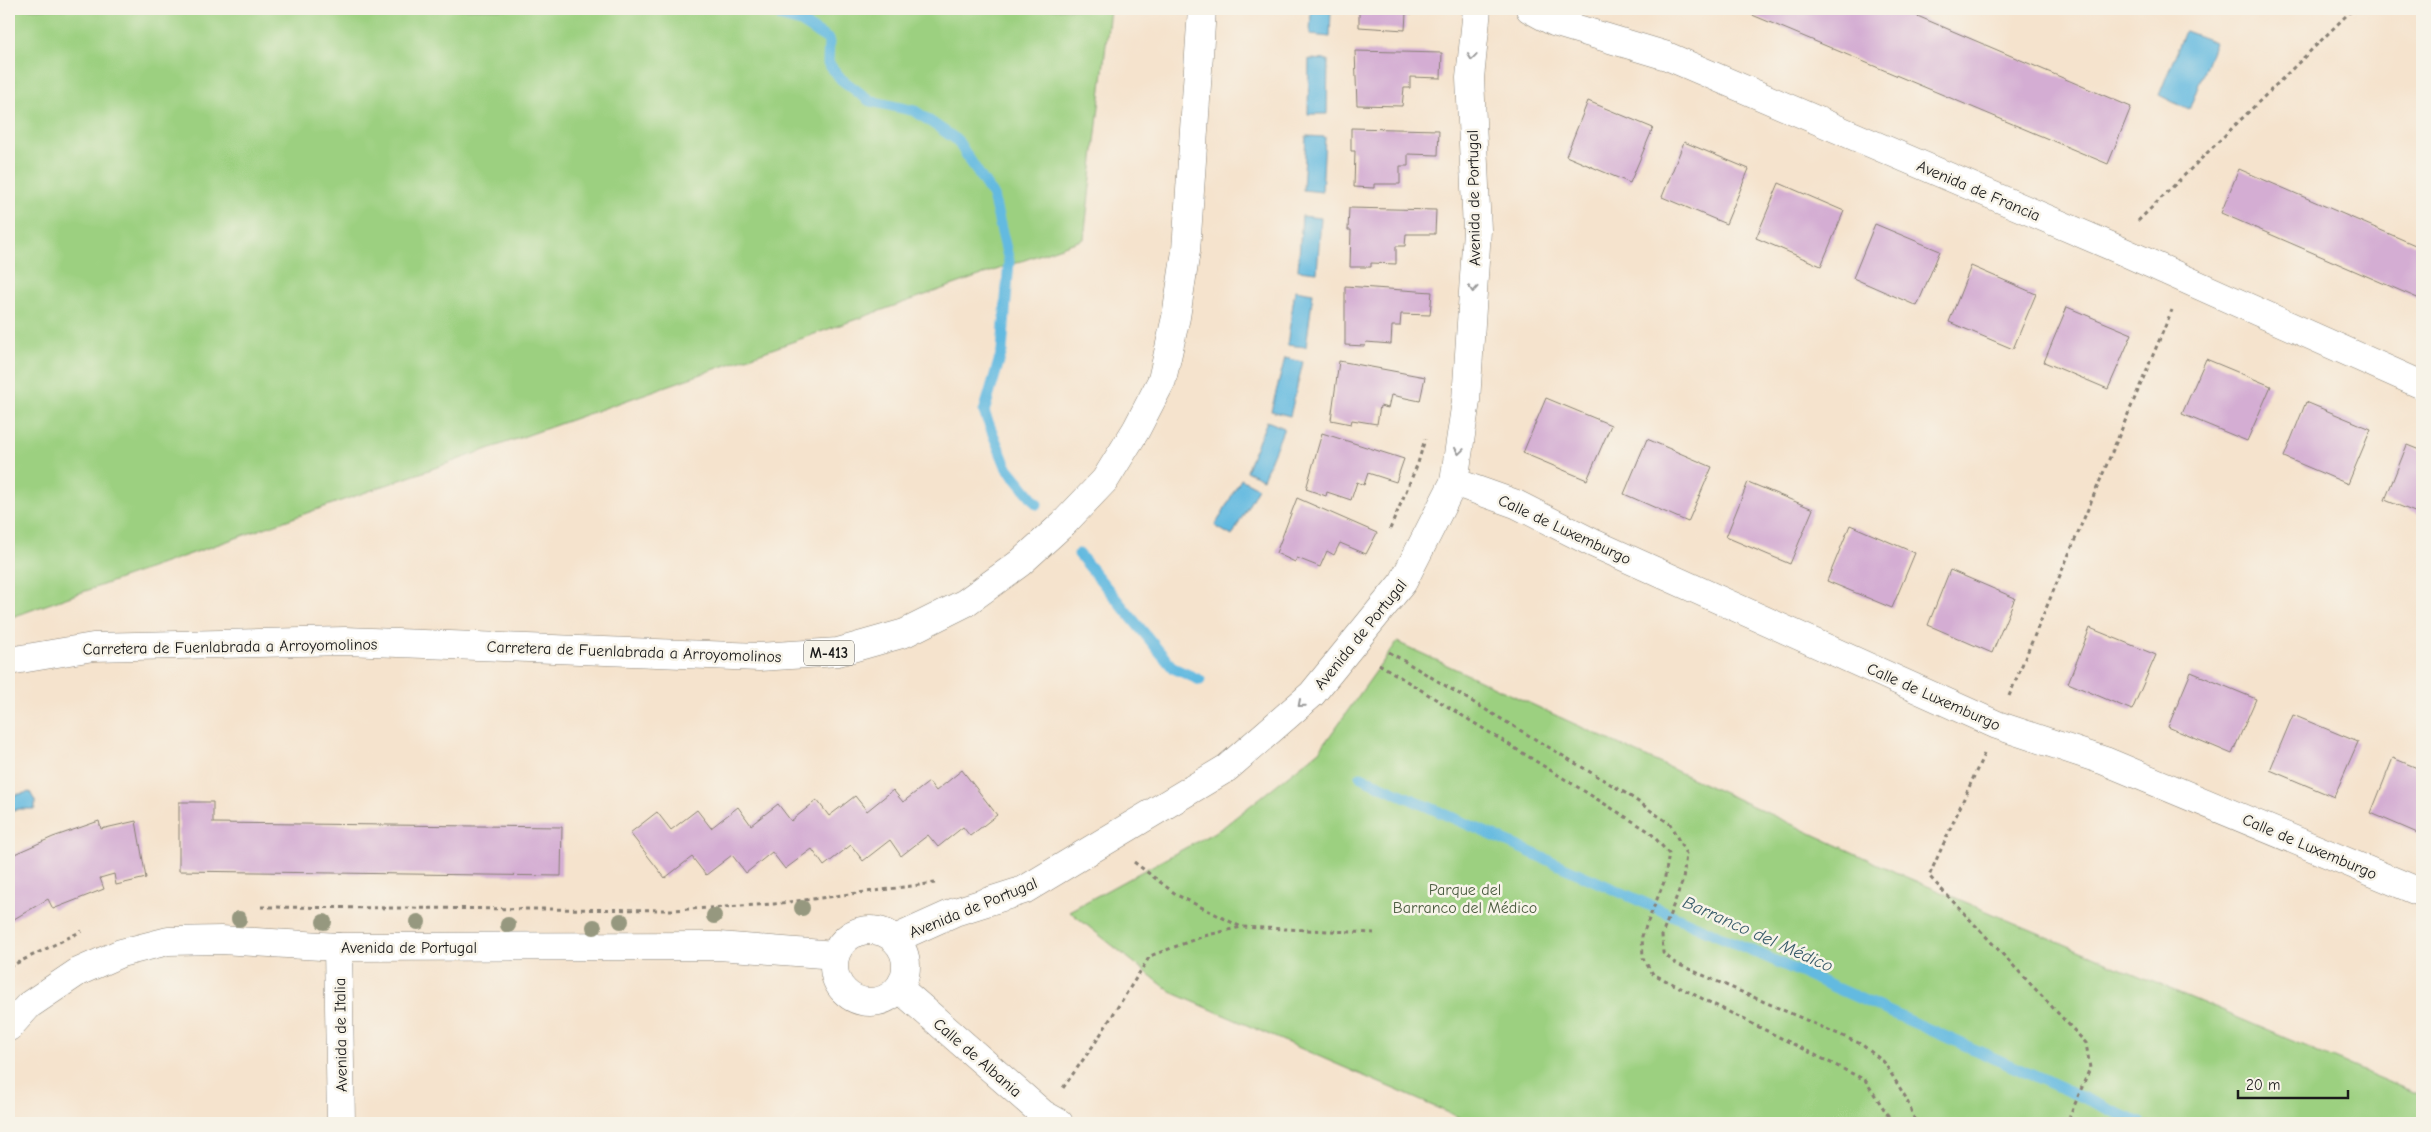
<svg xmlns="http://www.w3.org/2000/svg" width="2431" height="1132" viewBox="0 0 2431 1132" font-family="'Comic Neue',sans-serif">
<rect width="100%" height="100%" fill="#f7f3e8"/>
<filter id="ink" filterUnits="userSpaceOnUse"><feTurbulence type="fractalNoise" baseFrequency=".02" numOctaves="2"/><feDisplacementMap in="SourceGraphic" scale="10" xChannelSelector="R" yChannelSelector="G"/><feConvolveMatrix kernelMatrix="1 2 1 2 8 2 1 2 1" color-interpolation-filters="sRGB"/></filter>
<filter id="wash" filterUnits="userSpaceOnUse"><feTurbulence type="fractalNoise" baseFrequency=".0096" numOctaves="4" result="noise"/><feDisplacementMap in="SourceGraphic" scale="20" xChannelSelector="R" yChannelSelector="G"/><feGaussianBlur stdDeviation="1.12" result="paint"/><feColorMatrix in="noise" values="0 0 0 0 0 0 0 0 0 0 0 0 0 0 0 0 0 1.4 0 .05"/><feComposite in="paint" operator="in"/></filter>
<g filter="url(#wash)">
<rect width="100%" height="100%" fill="#f5e3cd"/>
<g fill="#9cd080" stroke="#5c764e">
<path d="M9,9H1110L1084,239L9,618Z"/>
<path d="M1397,642L1904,876L2422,1096V1123H1472L1171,992L1069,911L1222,828L1319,751Z"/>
</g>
<g fill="#63bae0" stroke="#406b7e">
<path d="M1311,9H1331L1330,37L1310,35Z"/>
<path d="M2185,31L2215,42L2189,110L2159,95Z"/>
<path d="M1309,59L1328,60L1327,114H1308Z"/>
<path d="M1306,136L1325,137L1322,192L1303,190Z"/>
<path d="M1302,216L1321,218L1317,272L1298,270Z"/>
<path d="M1295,290L1313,293L1306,347L1287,345Z"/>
<path d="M1285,358L1303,362L1290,416L1271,411Z"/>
<path d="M1267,421L1284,428L1263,479L1246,471Z"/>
<path d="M1241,479L1258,488L1232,536L1215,526Z"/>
<path d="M30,792L35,801V809H18L9,813V796Z"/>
</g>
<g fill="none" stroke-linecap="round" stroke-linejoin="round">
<g stroke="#63bae0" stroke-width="11">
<path d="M781,9L782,17L801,22L829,40L828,63L841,79L870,101L915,111L957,140L993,196L1009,261L1002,351L984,412L1006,466L1037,504"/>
<path d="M1079,554L1173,668L1200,680"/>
<path d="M1361,777L2140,1123"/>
</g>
</g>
<g id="blocks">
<g fill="#d4add3">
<path d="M1359,9H1413L1412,14L1406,13L1405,30L1359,27Z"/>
<path d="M1738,9H1901L2131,107L2108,164Z"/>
<path d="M1355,51L1442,53L1441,78L1410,77V88H1404L1402,106L1357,105Z"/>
<path d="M1588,101L1653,128L1630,183L1566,156Z"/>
<path d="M1351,128L1439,130L1438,155L1408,154V166H1400V184H1374V188L1354,187L1355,151H1351Z"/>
<path d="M1684,142L1749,169L1726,224L1662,197Z"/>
<path d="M2239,169L2422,248V300L2221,213Z"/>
<path d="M1779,183L1844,211L1821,266L1756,238Z"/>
<path d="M1349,208L1436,210L1435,234H1406L1405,246H1396V264L1371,263V267H1350L1351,230H1348Z"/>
<path d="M1875,224L1940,251L1917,306L1853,278Z"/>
<path d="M1971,266L2036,294L2013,349L1949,322Z"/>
<path d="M1345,286L1432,292L1430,315L1401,314L1400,326H1392L1391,344L1366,342L1365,346L1345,345Z"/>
<path d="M2067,307L2132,334L2108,389L2044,362Z"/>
<path d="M2206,359L2271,386L2247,441L2182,414Z"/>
<path d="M1339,361L1425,377L1420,401L1391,395L1388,408L1380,406L1377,424L1352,420L1351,424L1331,420Z"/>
<path d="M1546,398L1611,425L1587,480L1523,453Z"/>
<path d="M2306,402L2371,429L2348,484L2284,457Z"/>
<path d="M1322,433L1404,459L1396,482L1368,473L1364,485L1357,482L1351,500L1327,492L1326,496L1306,489Z"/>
<path d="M1647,439L1712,467L1688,522L1624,494Z"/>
<path d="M2407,445L2422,451V515L2385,500Z"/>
<path d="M1748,482L1813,509L1790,564L1726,537Z"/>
<path d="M1297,498L1377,533L1366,554L1340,543L1334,555L1327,551L1320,567L1297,558L1295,562L1276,553Z"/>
<path d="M1850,525L1915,553L1892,608L1827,581Z"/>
<path d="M1950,570L2015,598L1992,653L1928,625Z"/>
<path d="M2090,628L2156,655L2132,710L2068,683Z"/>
<path d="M2191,672L2256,699L2232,754L2168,727Z"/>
<path d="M2293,715L2358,742L2334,797L2270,770Z"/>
<path d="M2393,758L2422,770V835L2371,813Z"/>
<path d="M962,770L997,815L970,836L963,827L938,847L928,835L901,856L890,840L863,861L851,845L824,866L812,849L785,869L772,852L746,873L732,855L706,875L692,857L665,878L630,833L657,812L671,830L697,810L711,828L738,807L751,825L778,804L791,821L817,800L829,816L855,796L867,811L893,790L903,802L929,782L936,791Z"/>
<path d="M179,802H213V823L562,827L561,876L179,871Z"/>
<path d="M99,821L101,829L136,821L146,878L116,885L114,874L100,878L104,889L53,909L48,899L9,922V867L14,864L10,856L53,837Z"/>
</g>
</g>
</g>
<g filter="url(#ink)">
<use href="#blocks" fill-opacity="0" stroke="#888074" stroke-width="1"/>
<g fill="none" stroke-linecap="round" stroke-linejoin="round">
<defs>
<g id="street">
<path d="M1530,9L1554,22L1667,56L2113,247L2422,385"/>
<path d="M1454,482L1516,504L1593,543L1997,725L2105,761L2422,893"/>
<circle cx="870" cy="966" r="36"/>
<path d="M895,939L955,912L1024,890L1227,768L1312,694L1403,582L1454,482L1466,401L1477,230L1470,78L1477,9"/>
<path d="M338,947L341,1123"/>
<path d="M899,988L1043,1114L1059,1123"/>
<path d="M9,1027L29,1005L78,972L121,953L168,941L221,940L338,947L719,946L835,955"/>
</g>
<path id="primary" d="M9,661L93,647L345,641L759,657L838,652L905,633L965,603L1020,563L1064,523L1105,480L1136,430L1162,380L1176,317L1186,251L1202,9"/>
</defs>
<use href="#street" stroke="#888074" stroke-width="29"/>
<use href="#primary" stroke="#888074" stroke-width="29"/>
<g stroke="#888074" stroke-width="3" stroke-dasharray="4 4" stroke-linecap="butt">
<path d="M2138,221L2353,9"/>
<path d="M1390,529L1418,463L1425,439"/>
<path d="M1389,652L1627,794L1670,824L1686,854L1683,880L1662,935L1663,953L1675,963L1861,1044L1884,1062L1906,1098L1916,1123"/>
<path d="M1379,664L1650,832L1669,854L1664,882L1642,936L1643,958L1653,974L1865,1080L1893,1123"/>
<path d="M2009,696L2172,310"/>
<path d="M1984,754L1929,876L2086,1043L2090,1068L2067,1123"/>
<path d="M1134,862L1177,895L1241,927L1374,933"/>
<path d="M261,907L674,910L774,904L935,883"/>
<path d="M9,967L82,931"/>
<path d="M1063,1088L1095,1043L1150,956L1204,936L1241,927"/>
</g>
<use href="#street" stroke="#fff" stroke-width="28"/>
<use href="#primary" stroke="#fff" stroke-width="28"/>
</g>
<g fill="#96987f">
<circle cx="802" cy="908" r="8"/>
<circle cx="714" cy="916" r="8"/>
<circle cx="239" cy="919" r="8"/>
<circle cx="621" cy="921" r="8"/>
<circle cx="324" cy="922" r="8"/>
<circle cx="418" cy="922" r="8"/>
<circle cx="508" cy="925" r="8"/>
<circle cx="594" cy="927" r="8"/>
</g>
<defs><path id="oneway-chevron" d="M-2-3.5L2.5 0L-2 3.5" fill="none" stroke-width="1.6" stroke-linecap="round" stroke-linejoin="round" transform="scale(1.25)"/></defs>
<g stroke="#999">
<use href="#oneway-chevron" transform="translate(1472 57) rotate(96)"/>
<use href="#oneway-chevron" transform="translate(1473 289) rotate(94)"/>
<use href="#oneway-chevron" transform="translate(1459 451) rotate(98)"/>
<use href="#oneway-chevron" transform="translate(1301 704) rotate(139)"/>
</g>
</g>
<g text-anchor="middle" stroke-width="5" stroke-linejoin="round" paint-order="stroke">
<rect fill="#f7f3e8" stroke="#5e5c59" stroke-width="1" x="804" y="640.5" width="50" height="25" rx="4"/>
<g font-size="15" font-weight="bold" fill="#1c1c1c">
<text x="829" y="658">M-413</text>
</g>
<g font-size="16" fill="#1c1c1c" stroke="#f7f3e8">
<text transform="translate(1979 190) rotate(23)" y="6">Avenida de Francia</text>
<text transform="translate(1473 198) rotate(-91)" y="6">Avenida de Portugal</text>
<text transform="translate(1565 529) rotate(25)" y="6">Calle de Luxemburgo</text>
<text transform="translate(1360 634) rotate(-51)" y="6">Avenida de Portugal</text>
<text transform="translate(230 646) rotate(-1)" y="6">Carretera de Fuenlabrada a Arroyomolinos</text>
<text transform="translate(634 651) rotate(2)" y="6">Carretera de Fuenlabrada a Arroyomolinos</text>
<text transform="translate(1934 696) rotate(24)" y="6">Calle de Luxemburgo</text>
<text transform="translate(2310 846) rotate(23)" y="6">Calle de Luxemburgo</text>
<text transform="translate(973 907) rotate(-22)" y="6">Avenida de Portugal</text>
<text x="409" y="953">Avenida de Portugal</text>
<text transform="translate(340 1035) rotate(-91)" y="6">Avenida de Italia</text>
<text transform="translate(978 1057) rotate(41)" y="6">Calle de Albania</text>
</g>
<g font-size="16" fill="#495b3f" stroke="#f7f3e8">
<text x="1465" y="895">Parque del<tspan x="1465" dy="18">Barranco del Médico</tspan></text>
</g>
<g font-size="18" font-style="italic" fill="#385b6a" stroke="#f7f3e8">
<text transform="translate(1758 934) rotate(24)" y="6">Barranco del Médico</text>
</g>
</g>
<rect width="2431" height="1132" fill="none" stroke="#f7f3e8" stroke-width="30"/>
<path d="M2238 1090v8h110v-8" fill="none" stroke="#1c1c1c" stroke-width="2.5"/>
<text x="2246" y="1090" font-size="15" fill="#1c1c1c" stroke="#f7f3e8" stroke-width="4" paint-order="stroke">20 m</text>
</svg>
